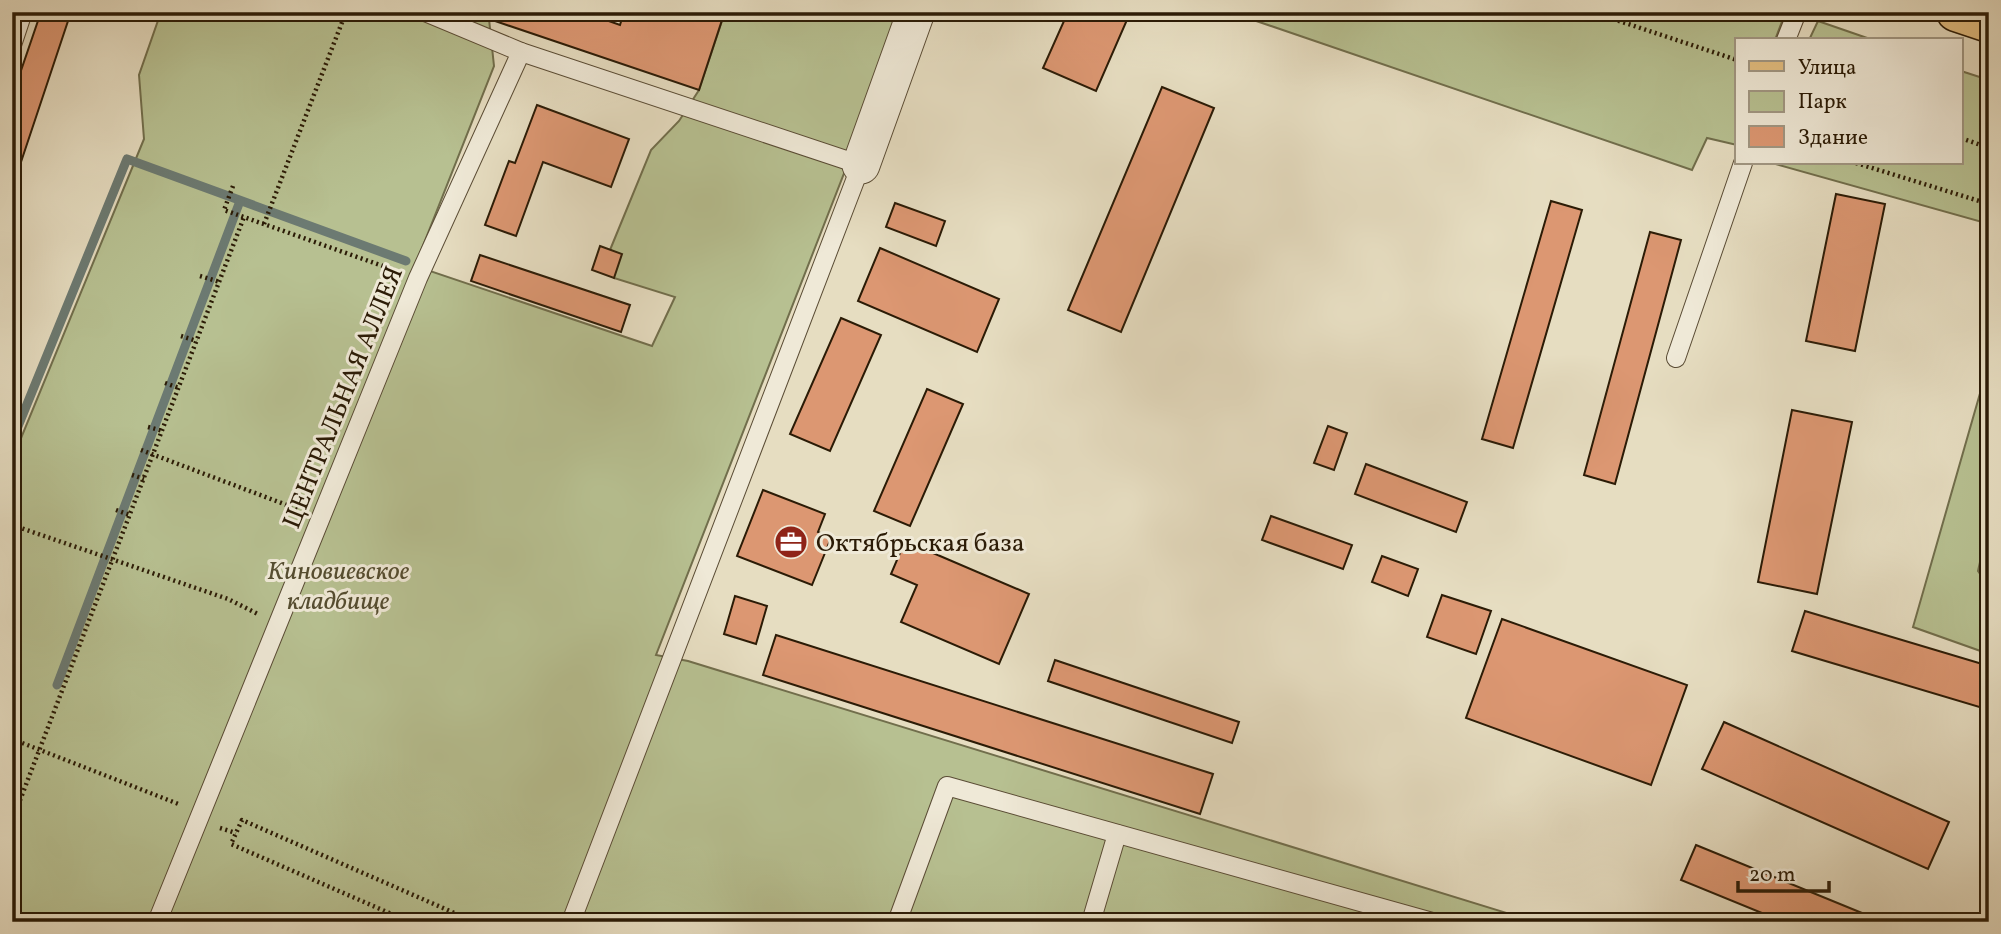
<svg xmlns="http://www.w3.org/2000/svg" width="2001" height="934" viewBox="0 0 2001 934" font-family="Vollkorn,serif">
<rect width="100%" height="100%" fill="#e6ddc1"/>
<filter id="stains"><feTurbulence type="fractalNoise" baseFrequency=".00286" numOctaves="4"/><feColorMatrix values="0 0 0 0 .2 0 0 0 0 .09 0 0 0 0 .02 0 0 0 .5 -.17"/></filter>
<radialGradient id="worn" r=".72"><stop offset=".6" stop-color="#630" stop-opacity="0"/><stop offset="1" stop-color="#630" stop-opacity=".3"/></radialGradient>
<g fill="#b7c091" stroke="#716e4c" stroke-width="2">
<path d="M161,12H473L489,19L494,66L415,266L652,346L675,297L614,278L610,250L651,150L679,121L699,90L725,12H907L656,655L688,661L1536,922H12V460L144,139L139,75Z"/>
<path d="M1230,12H1766L1783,19L1775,40H1737V145L1707,138L1692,170Z"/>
<path d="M1818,21L1873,40H1809Z"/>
<path d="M1961,71L1989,80V224L1772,163H1961Z"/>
<path d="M1989,362V522L1978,571L1989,586V654L1913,627Z"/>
</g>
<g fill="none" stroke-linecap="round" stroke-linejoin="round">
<g stroke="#6c7a72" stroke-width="9">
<path d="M12,441L127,159L406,261"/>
<path d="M57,685L240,201"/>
</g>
</g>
<g fill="#dc9772" stroke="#2b1b06" stroke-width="2">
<path d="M41,12H71L12,189V97Z"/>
<path d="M492,12H583L620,25L624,12H699L722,20L699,90L489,19Z"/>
<path d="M1068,12L1130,13L1096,91L1043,68Z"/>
<path d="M1162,87L1214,108L1121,332L1068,310Z"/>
<path d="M537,105L629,139L611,187L543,162L516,236L485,225L509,161L515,163Z"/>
<path d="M1836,194L1885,204L1855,351L1806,341Z"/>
<path d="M1551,201L1582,210L1513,448L1482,439Z"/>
<path d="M895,203L945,221L936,246L886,227Z"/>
<path d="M1650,232L1681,240L1615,484L1584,475Z"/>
<path d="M600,246L622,254L614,278L592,270Z"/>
<path d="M880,248L999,299L977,352L858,301Z"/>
<path d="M480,255L630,305L621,332L471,281Z"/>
<path d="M841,318L881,335L830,451L790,434Z"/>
<path d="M927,389L963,404L910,526L874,511Z"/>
<path d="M1792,410L1852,422L1817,594L1758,582Z"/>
<path d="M1328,426L1347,433L1334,470L1314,463Z"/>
<path d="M1366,464L1467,502L1456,532L1355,494Z"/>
<path d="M763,490L825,514L818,532L831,538L812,585L737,556Z"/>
<path d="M1271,516L1352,545L1343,569L1262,540Z"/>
<path d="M905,541L1029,594L999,664L901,622L917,585L891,574Z"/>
<path d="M1382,556L1418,569L1408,596L1372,582Z"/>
<path d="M1442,595L1491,611L1476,654L1427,637Z"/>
<path d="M735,596L767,606L756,644L724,634Z"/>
<path d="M1805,611L1989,666L1986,709L1792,651Z"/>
<path d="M1502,619L1687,685L1651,785L1466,718Z"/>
<path d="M776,635L1213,774L1200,814L763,675Z"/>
<path d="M1055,660L1239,722L1232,743L1048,681Z"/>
<path d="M1724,722L1949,822L1928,869L1702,769Z"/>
<path d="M1696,845L1884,922H1784L1681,880Z"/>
</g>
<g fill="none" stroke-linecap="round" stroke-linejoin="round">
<defs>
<g id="lane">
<path d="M425,12L521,52L861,165L571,922"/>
<path d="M1786,40L1797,12"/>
<path d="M12,45L23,12"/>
<path d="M1676,358L1743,163"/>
<path d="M157,922L418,278L521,52"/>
<path d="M897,922L947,786L1432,922"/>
<path d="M1091,922L1117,834"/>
</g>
<path id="street" d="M861,165L916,12"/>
<path id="primary" d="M1956,12L1989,23"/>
</defs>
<use href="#lane" stroke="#5a4c35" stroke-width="20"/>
<use href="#street" stroke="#5a4c35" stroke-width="39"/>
<use href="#primary" stroke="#2b1b06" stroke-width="41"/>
<g stroke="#2b1b06" stroke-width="4.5" stroke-dasharray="2 3.5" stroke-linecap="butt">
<path d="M1592,12L1737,60"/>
<path d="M1961,138L1989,148"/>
<path d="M1856,163L1989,204"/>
<path d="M233,186L224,210L397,271"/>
<path d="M264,224L346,12"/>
<path d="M200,276L220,282"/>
<path d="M181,336L197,341"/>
<path d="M165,383L179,388"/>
<path d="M148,427L163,431"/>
<path d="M141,450L300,510"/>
<path d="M132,475L144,479"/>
<path d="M116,510L130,515"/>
<path d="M12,525L228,599L258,614"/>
<path d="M12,739L181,805"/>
<path d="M12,821L244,217"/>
<path d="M220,828L236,833"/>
<path d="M410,922L231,844L242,820L475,922"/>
</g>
<use href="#lane" stroke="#efe9d7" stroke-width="18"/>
<use href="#street" stroke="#efe9d7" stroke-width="37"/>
<use href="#primary" stroke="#e3be80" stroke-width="38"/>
</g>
<defs>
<symbol id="office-disc" viewBox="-11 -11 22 22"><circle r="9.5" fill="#8f2418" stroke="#efe9d7"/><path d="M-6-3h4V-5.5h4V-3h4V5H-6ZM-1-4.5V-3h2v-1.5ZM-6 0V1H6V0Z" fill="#fff"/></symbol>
</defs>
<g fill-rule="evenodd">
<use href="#office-disc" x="772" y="523" width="38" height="38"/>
</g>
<g text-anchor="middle" stroke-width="6" stroke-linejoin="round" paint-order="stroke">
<g font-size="26" fill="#2b1b06" stroke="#efe9d7">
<text transform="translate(342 397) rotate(-68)" y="9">ЦЕНТРАЛЬНАЯ АЛЛЕЯ</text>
</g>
<g font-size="26" fill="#2b1b06" stroke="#efe9d7" text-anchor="start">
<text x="816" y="551">Октябрьская база</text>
</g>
<g font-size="26" font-style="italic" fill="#554d30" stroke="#efe9d7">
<text x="338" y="579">Киновиевское<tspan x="338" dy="30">кладбище</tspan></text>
</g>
</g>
<rect width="2001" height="934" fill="none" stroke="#e6ddc1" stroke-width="42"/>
<rect x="14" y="14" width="1973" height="906" fill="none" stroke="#2b1b06" stroke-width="3.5"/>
<rect x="21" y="21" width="1959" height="892" fill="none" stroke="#2b1b06" stroke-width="2"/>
<rect x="1735" y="38" width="228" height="126" fill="#efe9d7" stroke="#a19783" stroke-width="2"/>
<rect x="1749" y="61" width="35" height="10" fill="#e3be80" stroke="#a19783" stroke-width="2"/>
<text x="1798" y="74" font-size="21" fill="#2b1b06">Улица</text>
<rect x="1749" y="91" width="35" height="21" fill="#b7c091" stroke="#a19783" stroke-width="2"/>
<text x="1798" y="108" font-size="21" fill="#2b1b06">Парк</text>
<rect x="1749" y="126" width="35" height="21" fill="#dc9772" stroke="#a19783" stroke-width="2"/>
<text x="1798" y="144" font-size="21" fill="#2b1b06">Здание</text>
<path d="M1738 881v10h91v-10" fill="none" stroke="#2b1b06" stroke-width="3.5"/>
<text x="1749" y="881" font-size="21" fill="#2b1b06" stroke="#efe9d7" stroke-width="5" paint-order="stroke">20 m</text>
<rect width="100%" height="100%" filter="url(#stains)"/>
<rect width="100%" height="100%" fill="url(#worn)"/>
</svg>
